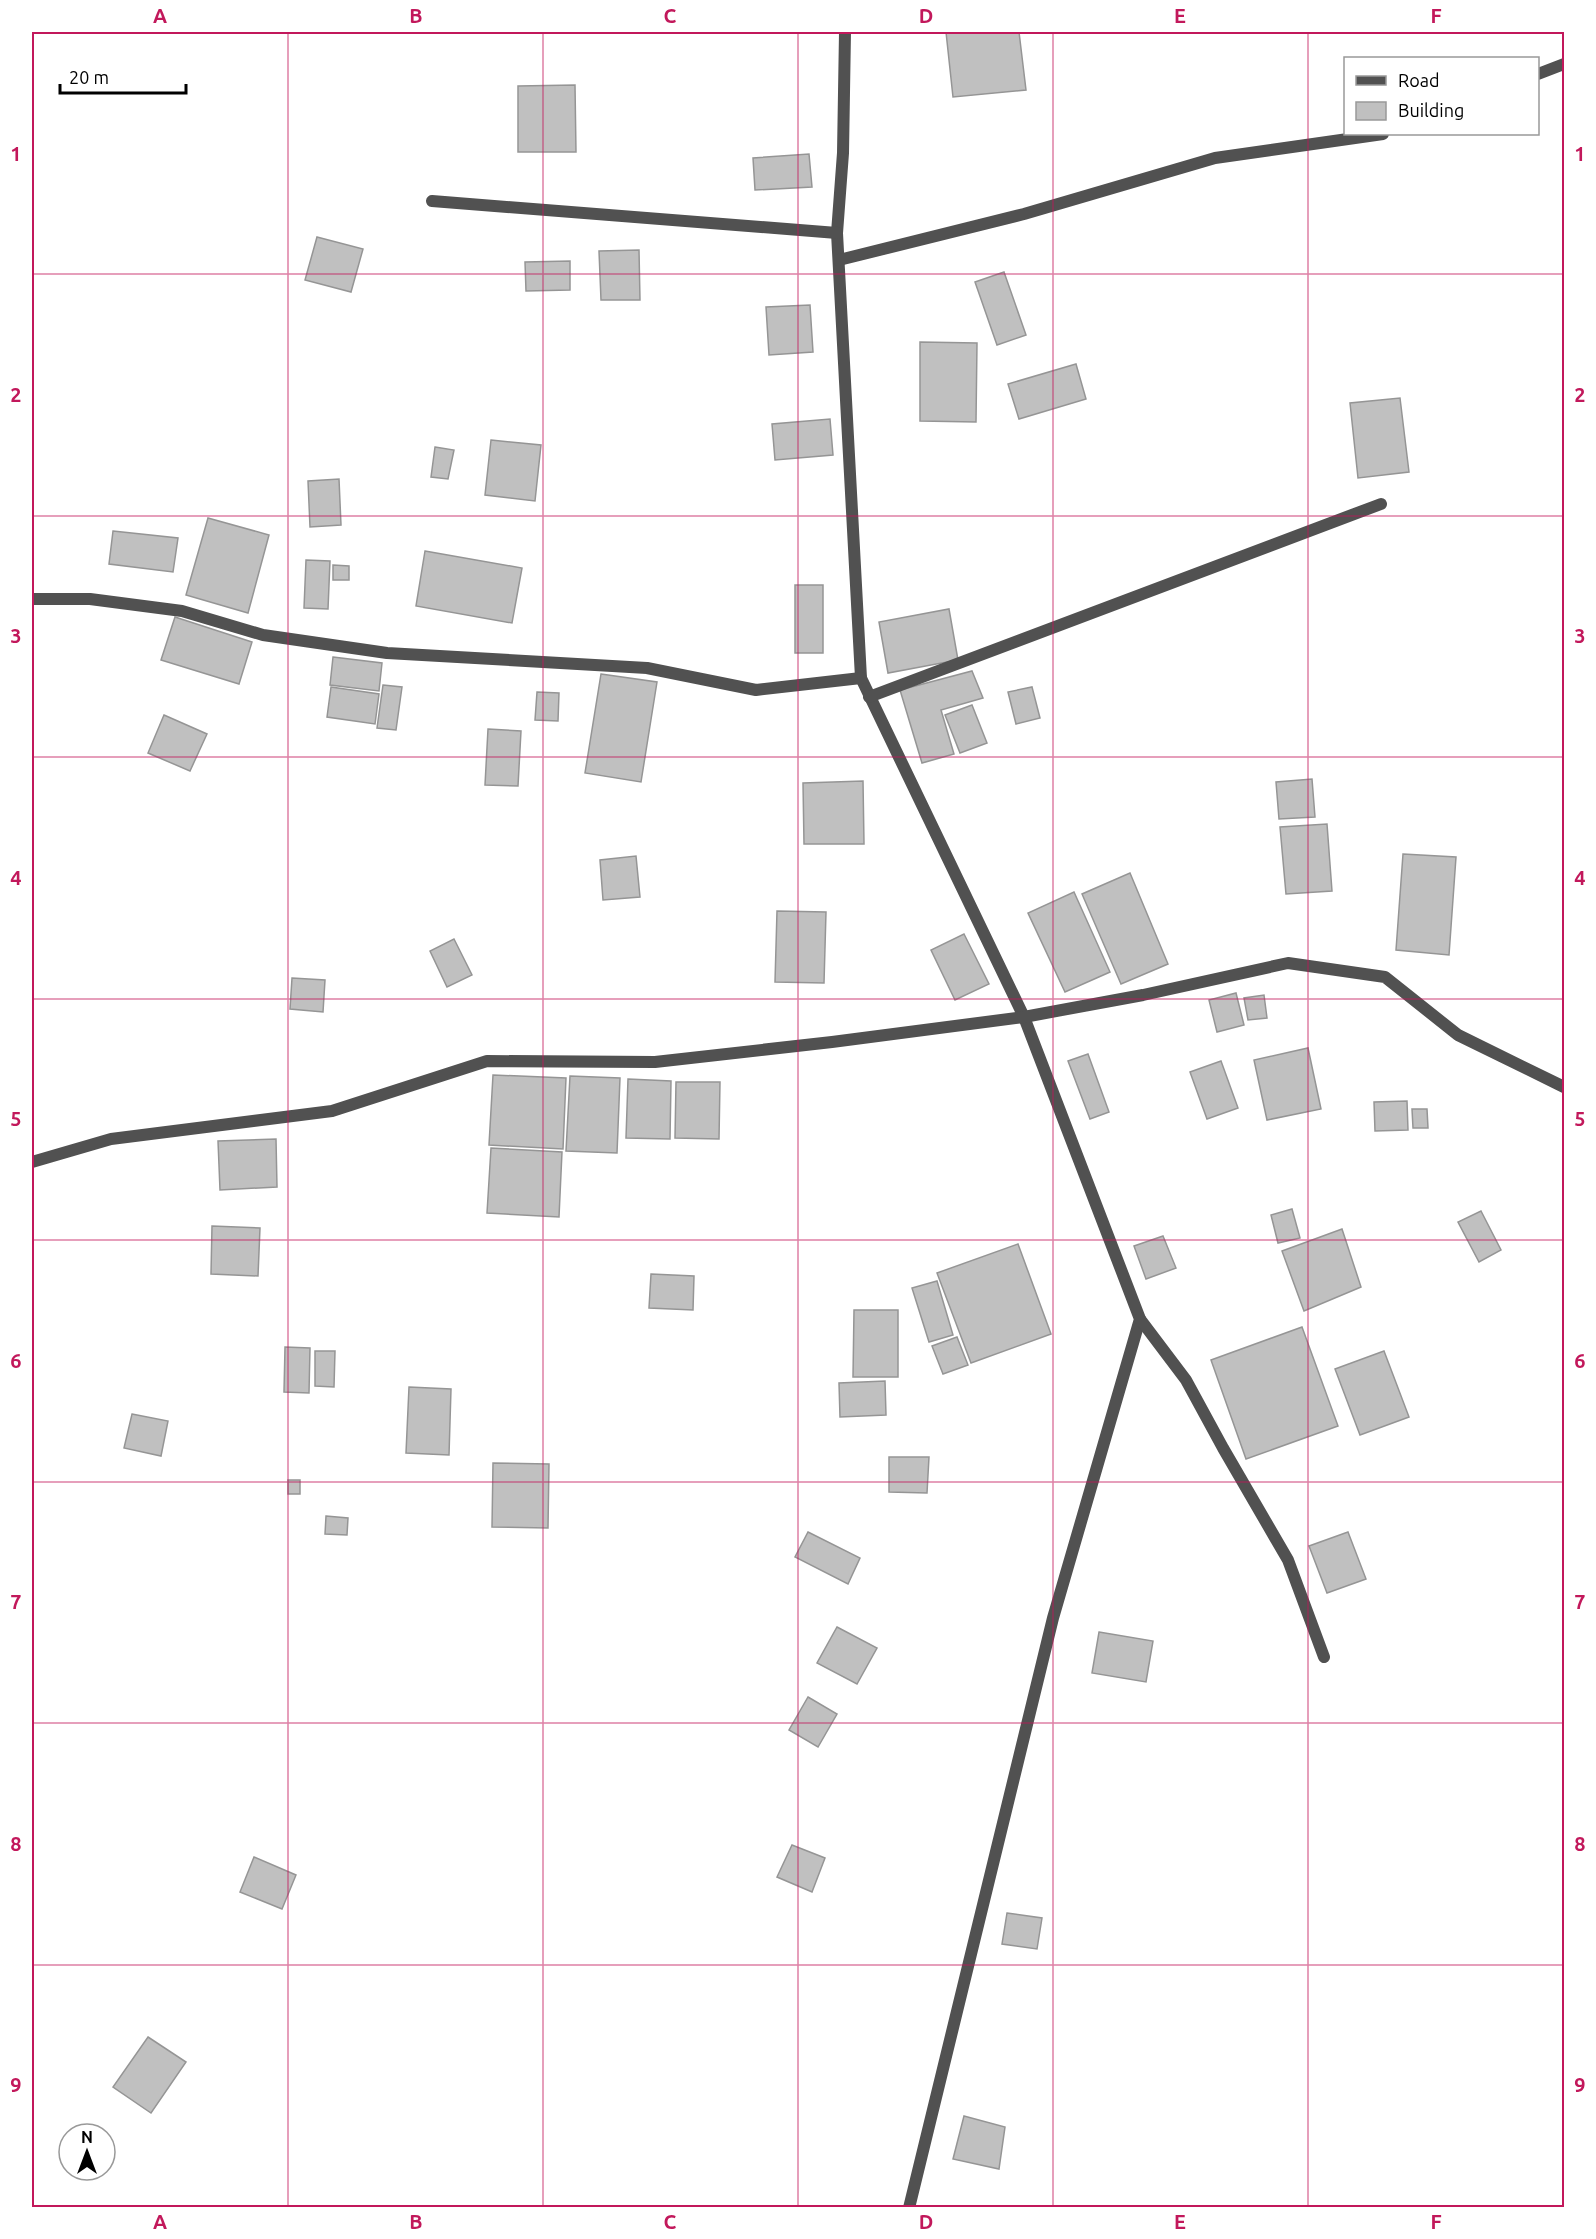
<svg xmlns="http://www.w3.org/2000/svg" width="1596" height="2239" viewBox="0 0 1596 2239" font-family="Ubuntu,sans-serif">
<rect width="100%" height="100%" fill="#fff"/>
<g fill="#c0c0c0" stroke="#959595" stroke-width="1.5">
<path d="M946,32H1019L1026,90L953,97Z"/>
<path d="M575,85L576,152H518V86Z"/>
<path d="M809,154L812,187L755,190L753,158Z"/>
<path d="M317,237L363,249L351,292L305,280Z"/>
<path d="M639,250L640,300H601L599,251Z"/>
<path d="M570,261V290L526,291L525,262Z"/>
<path d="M1004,272L1026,335L997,345L975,282Z"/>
<path d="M810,305L813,352L769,355L766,307Z"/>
<path d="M920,342L977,343L976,422L920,421Z"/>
<path d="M1076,364L1086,399L1019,419L1008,384Z"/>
<path d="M1400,398L1409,472L1358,478L1350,403Z"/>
<path d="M830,419L833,455L775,460L772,424Z"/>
<path d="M491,440L541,445L535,501L485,495Z"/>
<path d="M435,447L454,450L448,479L431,477Z"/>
<path d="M339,479L341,525L310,527L308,481Z"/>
<path d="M208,518L269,535L248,613L186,595Z"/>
<path d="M113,531L178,538L173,572L109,564Z"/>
<path d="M425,551L522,568L512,623L416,606Z"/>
<path d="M306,560L330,561L328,609L304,608Z"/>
<path d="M333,565L349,566V580H333Z"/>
<rect x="795" y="585" width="28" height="68"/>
<path d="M949,609L958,660L888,673L879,622Z"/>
<path d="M175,617L252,642L239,684L161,660Z"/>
<path d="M333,657L382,663L379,691L330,685Z"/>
<path d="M972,671L983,698L941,710L954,754L922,763L900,690Z"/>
<path d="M601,674L657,682L641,782L585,773Z"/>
<path d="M383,685L402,687L396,730L377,728Z"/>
<path d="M331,687L379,694L375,724L327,717Z"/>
<path d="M1032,687L1040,718L1016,724L1008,692Z"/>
<path d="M537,692L559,693L558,721L535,720Z"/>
<path d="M972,705L987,743L960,753L945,715Z"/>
<path d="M164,715L207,734L190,771L148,753Z"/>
<path d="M488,729L521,731L518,786L485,785Z"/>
<path d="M1312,779L1315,817L1279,819L1276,782Z"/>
<path d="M863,781L864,844H804L803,783Z"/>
<path d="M1327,824L1332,891L1286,894L1280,827Z"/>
<path d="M1403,854L1456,857L1449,955L1396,950Z"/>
<path d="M636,856L640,897L603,900L600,860Z"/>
<path d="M1130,873L1168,964L1121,984L1082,894Z"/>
<path d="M1074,892L1110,972L1065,992L1028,913Z"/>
<path d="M777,911L826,912L824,983L775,982Z"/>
<path d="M964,934L989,984L955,1000L931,950Z"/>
<path d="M454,939L472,975L447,987L430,951Z"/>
<path d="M292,978L325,980L323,1012L290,1009Z"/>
<path d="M1236,993L1244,1025L1217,1032L1209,1000Z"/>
<path d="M1264,995L1267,1018L1248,1020L1244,998Z"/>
<path d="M1308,1048L1321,1109L1267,1120L1254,1060Z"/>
<path d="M1088,1054L1109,1112L1090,1119L1068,1061Z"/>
<path d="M1221,1061L1238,1108L1207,1119L1190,1072Z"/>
<path d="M493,1075L566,1078L563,1149L489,1145Z"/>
<path d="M570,1076L620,1078L617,1153L566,1151Z"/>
<path d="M628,1079L671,1081L670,1139L626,1138Z"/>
<path d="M676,1082H720L719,1139L675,1138Z"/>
<path d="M1407,1101L1408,1130L1375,1131L1374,1102Z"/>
<path d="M1412,1109H1427L1428,1128H1413Z"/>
<path d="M276,1139L277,1187L220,1190L218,1141Z"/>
<path d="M491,1148L562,1152L559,1217L487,1213Z"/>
<path d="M1292,1209L1300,1238L1278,1243L1271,1215Z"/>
<path d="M1481,1211L1501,1250L1479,1262L1458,1222Z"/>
<path d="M212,1226L260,1228L258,1276L211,1274Z"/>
<path d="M1342,1229L1361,1287L1304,1311L1282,1251Z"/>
<path d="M1163,1236L1176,1268L1146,1279L1134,1246Z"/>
<path d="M1018,1244L1051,1334L971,1363L937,1273Z"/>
<path d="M651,1274L694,1276L693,1310L649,1308Z"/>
<path d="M937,1281L953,1335L929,1342L912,1288Z"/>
<path d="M854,1310H898V1377H853Z"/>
<path d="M1302,1327L1338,1426L1246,1459L1211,1360Z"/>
<path d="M957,1337L968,1365L943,1374L932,1346Z"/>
<path d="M285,1347L310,1348L309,1393L284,1392Z"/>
<path d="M315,1351H335L334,1387L315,1386Z"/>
<path d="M1384,1351L1409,1417L1360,1435L1335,1369Z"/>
<path d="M885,1381L886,1415L840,1417L839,1383Z"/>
<path d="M409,1387L451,1389L449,1455L406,1453Z"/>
<path d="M132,1414L168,1421L161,1456L124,1448Z"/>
<path d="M889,1457H929L927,1493L889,1492Z"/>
<path d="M493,1463L549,1464L548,1528L492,1527Z"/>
<rect x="288" y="1480" width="12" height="14"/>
<path d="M326,1516L348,1518L347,1535L325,1534Z"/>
<path d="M808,1532L860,1558L848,1584L795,1557Z"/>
<path d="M1348,1532L1366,1579L1327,1593L1309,1546Z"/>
<path d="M837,1627L877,1648L857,1684L817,1663Z"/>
<path d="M1099,1632L1153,1641L1146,1682L1092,1673Z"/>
<path d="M808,1697L837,1714L818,1747L789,1730Z"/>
<path d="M792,1845L825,1858L812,1892L777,1877Z"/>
<path d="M254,1857L296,1875L282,1909L240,1892Z"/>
<path d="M1007,1913L1042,1918L1037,1949L1002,1944Z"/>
<path d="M148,2037L186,2062L151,2113L113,2087Z"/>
<path d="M964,2116L1005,2127L999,2169L953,2159Z"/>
</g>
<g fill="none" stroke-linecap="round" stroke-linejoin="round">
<g stroke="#515151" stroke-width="12">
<path d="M845,32L843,153L837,233L861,678L1024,1017L1140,1319L1053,1618L909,2208"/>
<path d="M1538,74L1564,64"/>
<path d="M432,201L837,233"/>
<path d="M839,260L1024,214L1215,158L1383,134"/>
<path d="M32,599H90L182,611L263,635L387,653L647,668L756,690L861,678"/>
<path d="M869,697L1381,504"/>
<path d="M32,1162L111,1139L332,1111L487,1061L655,1062L832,1042L1024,1017L1143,995L1288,963L1385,977L1458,1035L1564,1087"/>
<path d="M1140,1319L1186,1380L1223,1448L1288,1560L1324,1657"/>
</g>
</g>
<path fill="none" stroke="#c2185b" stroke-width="1.5" stroke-opacity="0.55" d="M288,32V2208M543,32V2208M798,32V2208M1053,32V2208M1308,32V2208M32,274H1564M32,516H1564M32,757H1564M32,999H1564M32,1240H1564M32,1482H1564M32,1723H1564M32,1965H1564"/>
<rect width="1596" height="2239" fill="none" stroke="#ffffff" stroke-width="66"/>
<rect x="1344" y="57" width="195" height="78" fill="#ffffff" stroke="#999999" stroke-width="1.5"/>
<rect x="1356" y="76" width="30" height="9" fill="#515151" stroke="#999999" stroke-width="1.5"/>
<text x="1398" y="87" font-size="18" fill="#000000">Road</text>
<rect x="1356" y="102" width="30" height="18" fill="#c0c0c0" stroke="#999999" stroke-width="1.5"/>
<text x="1398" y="117" font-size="18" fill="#000000">Building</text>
<g transform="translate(87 2152)"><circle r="28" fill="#ffffff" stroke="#999999" stroke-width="1.5"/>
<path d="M0-4.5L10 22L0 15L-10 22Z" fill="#000000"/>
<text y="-9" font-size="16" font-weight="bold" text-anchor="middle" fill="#000000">N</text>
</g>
<path d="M60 84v9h126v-9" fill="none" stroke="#000000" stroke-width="3"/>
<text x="69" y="84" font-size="18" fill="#000000" stroke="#ffffff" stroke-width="4.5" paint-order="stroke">20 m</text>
<rect x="33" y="33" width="1530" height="2173" fill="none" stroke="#c2185b" stroke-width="2"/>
<g font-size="20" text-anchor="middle" font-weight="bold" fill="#c2185b">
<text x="160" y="23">A</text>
<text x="416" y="23">B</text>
<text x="670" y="23">C</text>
<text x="926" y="23">D</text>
<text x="1180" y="23">E</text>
<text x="1436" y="23">F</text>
<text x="16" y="161">1</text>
<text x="1580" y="161">1</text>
<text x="16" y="402">2</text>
<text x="1580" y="402">2</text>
<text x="16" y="643">3</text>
<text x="1580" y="643">3</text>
<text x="16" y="885">4</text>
<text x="1580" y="885">4</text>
<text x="16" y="1126">5</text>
<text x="1580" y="1126">5</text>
<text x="16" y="1368">6</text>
<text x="1580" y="1368">6</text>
<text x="16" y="1609">7</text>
<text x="1580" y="1609">7</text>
<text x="16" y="1851">8</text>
<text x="1580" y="1851">8</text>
<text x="16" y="2092">9</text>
<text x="1580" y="2092">9</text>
<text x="160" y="2229">A</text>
<text x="416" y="2229">B</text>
<text x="670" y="2229">C</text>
<text x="926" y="2229">D</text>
<text x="1180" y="2229">E</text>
<text x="1436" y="2229">F</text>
</g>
</svg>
